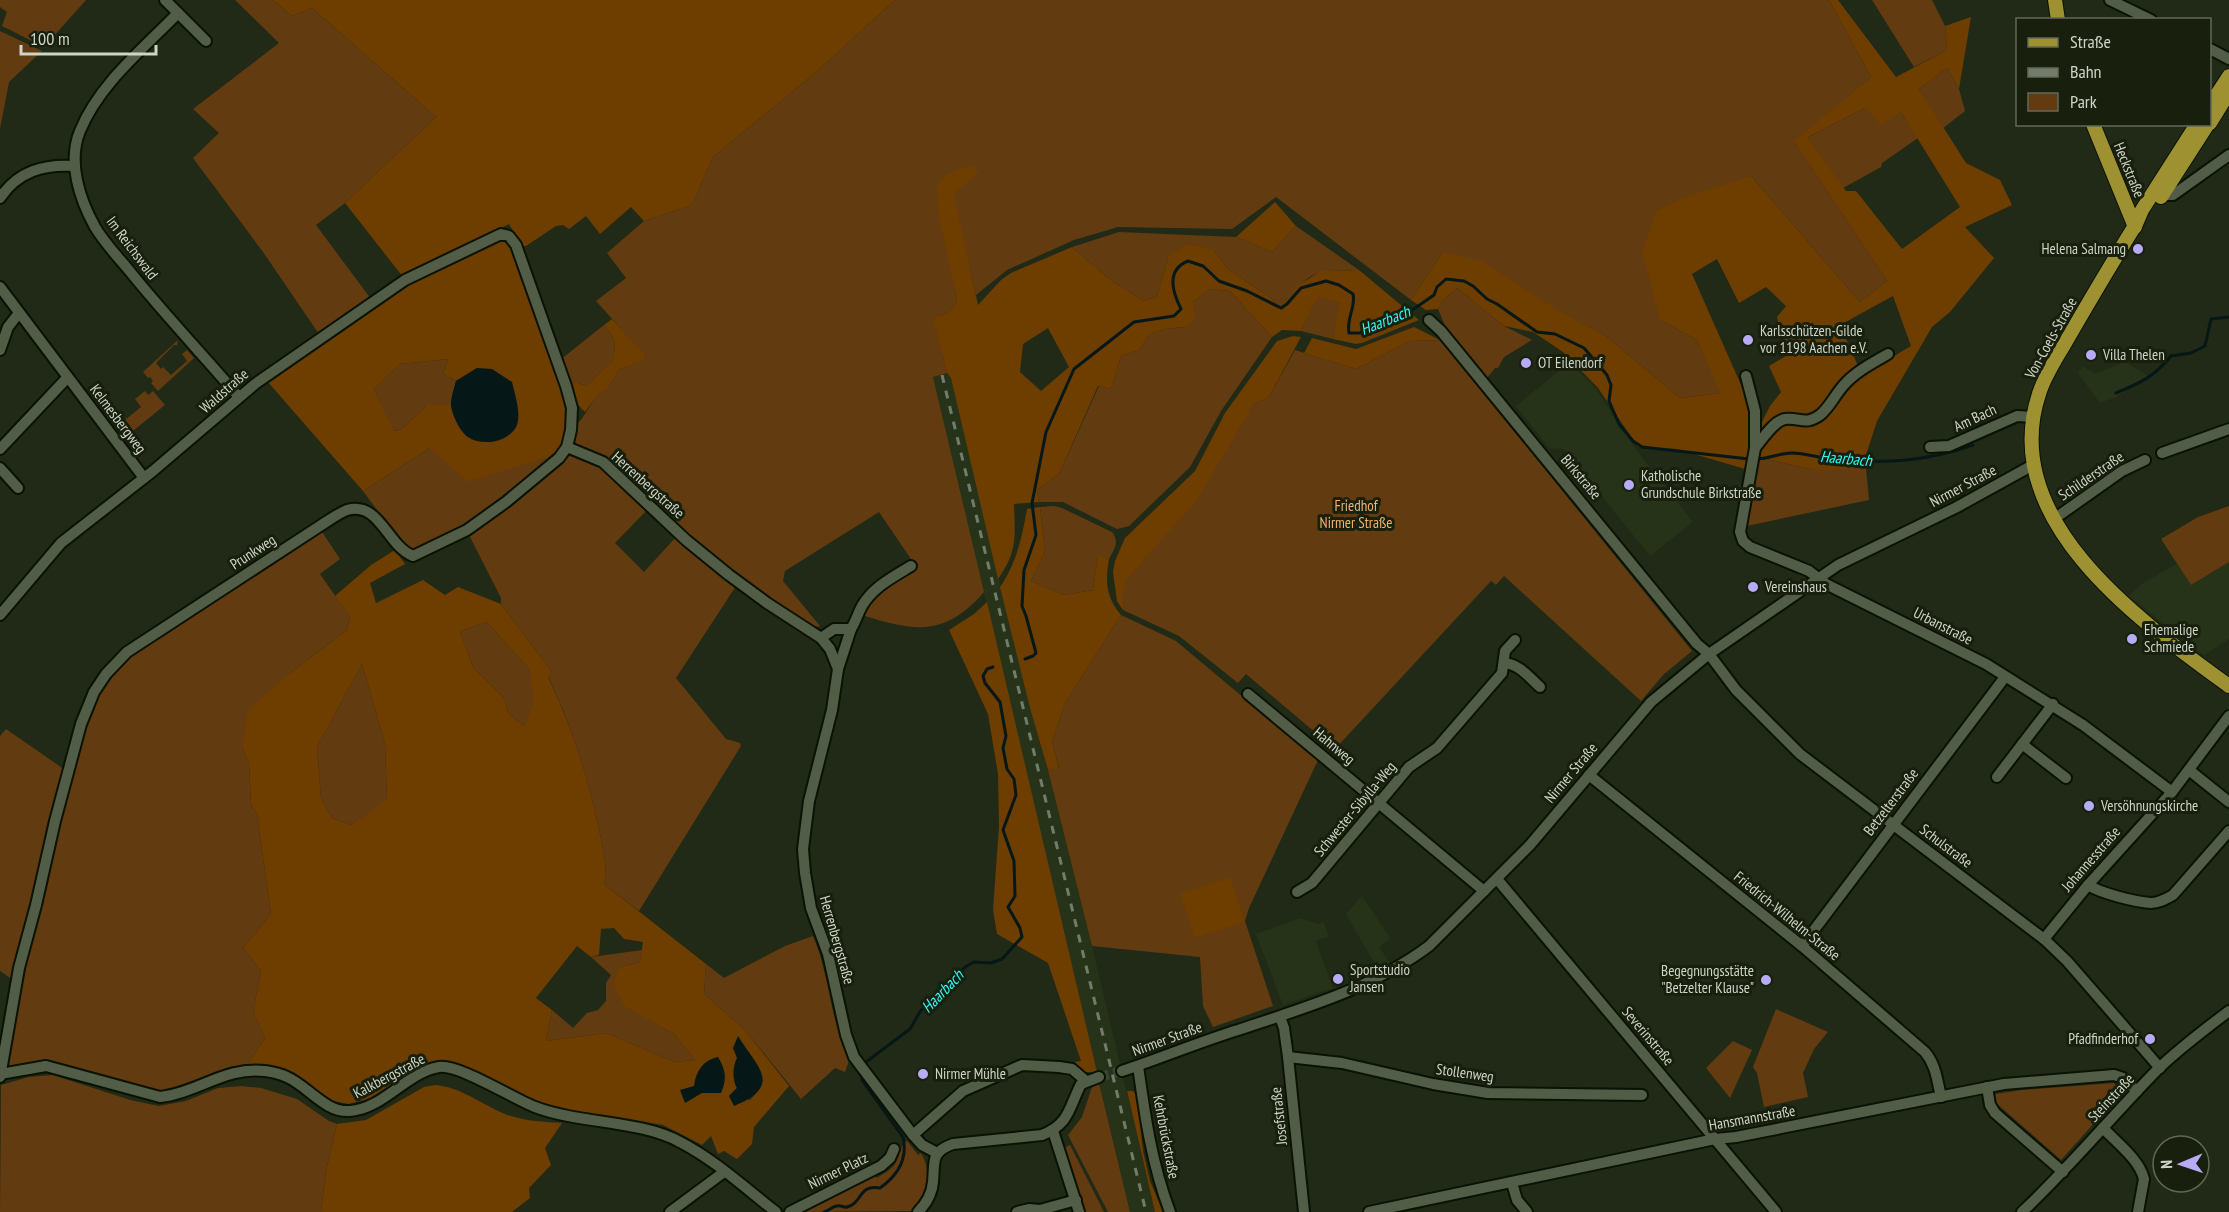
<svg xmlns="http://www.w3.org/2000/svg" width="2229" height="1212" viewBox="0 0 2229 1212" font-family="'PT Sans Narrow',sans-serif">
<rect width="100%" height="100%" fill="#212a16"/>
<g fill="#273319">
<path d="M1570,362L1596,389L1635,448L1693,522L1650,556L1564,449L1549,448L1516,406Z"/>
<path d="M2125,362L2148,376L2116,397L2100,403L2078,373L2083,366L2094,374Z"/>
<path d="M947,373L951,378L1030,708L1048,770L1092,946L1155,1212H1130L933,377Z"/>
<path d="M2229,562V639L2204,655L2129,596L2143,583L2177,564L2191,585Z"/>
<path d="M1362,896L1390,938L1379,947L1391,965L1379,971L1346,914Z"/>
<path d="M1301,918L1318,924L1323,922L1329,936L1316,941L1333,988L1283,1005L1256,934Z"/>
</g>
<g fill="#633b10">
<path d="M0,0H86L44,47L2,26L7,12L0,7Z"/>
<path d="M235,0H273L292,16L312,8L436,117L345,203L316,225L371,299L319,334L263,252L193,158L219,133L193,109L279,43Z"/>
<path d="M895,0H1829L1871,77L1795,142L1887,281L1860,302L1751,176L1660,320L1697,340L1721,393L1680,398L1606,336L1443,252L1411,300L1276,197L1232,229L1118,227L1074,240L1007,270L976,295L948,173L944,234L957,298C953,312 946,314 934,318L947,373L933,377L984,592C946,636 916,632 865,616L862,613L864,608L886,585L917,568L879,512L785,571L783,581L820,626L815,627L805,623L733,573L576,445L574,439L575,425L581,420L599,392L607,390L619,370L646,358L642,352L596,301L626,278L607,253L644,221L692,205L713,157L815,73Z"/>
<path d="M1872,0H1932L1945,26L1947,50L1914,67Z"/>
<path d="M0,31L42,51L9,82L0,129Z"/>
<path d="M1947,68L1959,89L1965,111L1942,129L1919,89Z"/>
<path d="M1865,108L1901,112L1918,138L1882,163L1881,167L1843,188L1808,137Z"/>
<path d="M1296,226L1359,270C1314,271 1307,270 1283,310L1271,298L1228,269L1214,250L1168,257L1157,297L1144,301L1112,281L1072,247L1119,232L1236,237L1272,252Z"/>
<path d="M1457,288L1504,326L1532,340L1504,357L1498,368H1495L1487,378L1446,328L1438,309L1442,304L1441,302Z"/>
<path d="M1210,289L1230,291L1272,337L1221,411L1190,467L1129,526L1117,529L1063,502H1039L1037,490L1059,474L1099,386L1111,389L1121,356L1139,350L1150,334L1165,329L1187,327L1194,318L1193,302Z"/>
<path d="M1318,296L1341,303L1333,339L1301,331Z"/>
<path d="M604,325C616,340 617,344 612,364L604,368L587,386L578,383H569L560,360Z"/>
<path d="M178,340L177,345H174L156,363L161,369L163,367L171,375L187,361L182,354L187,350L194,358L158,391L151,383L153,381L150,377L148,378L143,372Z"/>
<path d="M1440,340L1692,651L1663,675L1641,701L1504,576L1496,585L1491,581L1335,749L1246,674L1238,683L1179,636L1123,610L1124,581L1151,549L1253,405L1269,397L1295,350L1356,369L1410,341Z"/>
<path d="M448,359L443,374L456,381L451,405H427L402,429L393,431L374,389L400,364Z"/>
<path d="M145,391L148,395L153,391L165,405L123,439L115,428L141,407L135,399Z"/>
<path d="M430,448L555,455L533,477L463,528L413,551L406,549L363,491Z"/>
<path d="M568,456C602,457 626,487 649,508L615,543L644,572L676,537L736,586L676,678L726,739L740,743L741,746L639,911L604,884C608,867 603,851 600,834C589,780 572,726 548,676L552,672L501,604V598L468,533Z"/>
<path d="M1758,457L1814,470L1850,459L1865,458L1869,500L1742,527Z"/>
<path d="M1054,506L1062,508L1112,532C1120,542 1114,549 1109,559L1098,557L1093,590L1064,595L1031,581L1045,551L1040,507Z"/>
<path d="M2229,506V562L2191,585L2161,539L2198,517Z"/>
<path d="M320,529L340,559L320,574L350,617L347,630L289,674L242,748L249,764L251,804L257,815L271,914L243,948L261,971L253,1012L265,1038L247,1065L229,1067L171,1090L160,1091L61,1063L46,1061L10,1067L7,1061L16,994L21,986V969L70,772L97,693L109,676L133,652Z"/>
<path d="M1121,615L1176,641L1318,760L1249,908L1245,921L1273,1006L1213,1027L1203,1006L1200,957L1092,946L1048,770L1059,768L1052,741L1065,703Z"/>
<path d="M487,622L529,669L535,701L524,726L508,713L505,699L473,667L460,631Z"/>
<path d="M362,664L385,743L387,800L351,825L332,818L321,798L317,747Z"/>
<path d="M6,729L65,770L12,979L0,971V736Z"/>
<path d="M813,936C830,976 830,1020 849,1061L845,1072L835,1068L801,1099L745,1030L704,994L706,964L724,978L785,946Z"/>
<path d="M642,950L640,962L620,967L624,1005L674,1034L695,1060L675,1062L606,1033L546,1041L552,1010L573,1028L587,1013L598,1010L606,1001V983L611,975L591,957Z"/>
<path d="M1776,1009L1828,1032L1814,1049L1803,1073L1808,1097L1764,1107L1757,1073L1753,1067Z"/>
<path d="M1733,1041L1752,1050L1730,1098L1706,1068Z"/>
<path d="M53,1075L130,1100L159,1106L186,1101L218,1088L241,1086L261,1088L297,1099L329,1121L337,1124L326,1171L321,1212H0L1,1085L29,1077Z"/>
<path d="M2114,1083L2122,1092L2061,1160L1996,1103L1995,1094L2022,1090Z"/>
<path d="M1099,1084L1100,1087L1130,1212H1108L1068,1135L1082,1117L1092,1087Z"/>
<path d="M907,1141L918,1155L921,1153C933,1174 927,1194 912,1211L805,1212L804,1210L875,1176L877,1178C884,1173 892,1170 896,1162C901,1154 899,1146 907,1141Z"/>
<path d="M1070,1145L1104,1212H1084L1064,1148Z"/>
</g>
<g fill="#6e3d00" fill-rule="evenodd">
<path d="M273,0H895L815,73L713,157L692,205L644,221L631,207L600,234L586,216L569,229L563,225L556,226L526,246H522L509,224L403,277L345,203L436,117L312,8L292,16Z"/>
<path d="M1829,0H1838L1896,77L1947,50L1945,26L1971,17L1959,89L1947,68L1919,89L1966,163L2000,180L2012,205L1965,227L1994,258L1950,312L1932,327L1877,421L1865,458L1851,459L1846,469L1814,470L1758,457V430L1770,406L1781,392L1769,366L1786,356L1777,317L1786,306L1766,287L1739,303L1717,259L1692,274L1753,412V443L1745,469L1677,449L1638,447L1598,388L1563,352L1533,332L1504,326L1457,288L1441,302L1442,304L1438,309L1426,310L1411,300L1443,252L1483,262L1561,312L1606,336L1680,398L1720,393L1697,340L1660,320L1642,252L1656,211L1682,198L1751,176L1860,302L1887,281L1794,141L1871,77ZM1865,108L1881,125L1901,112L1960,207L1902,249L1856,191H1846L1808,137ZM1893,296L1911,346L1862,375L1840,325Z"/>
<path d="M973,166L979,172L954,194L978,305L1001,280L1011,273L1072,247L1112,281L1144,301L1157,297L1168,257L1186,244L1214,250L1228,269L1271,298L1283,310L1297,286L1321,271L1359,270L1419,320L1362,343L1356,344L1333,339L1340,303L1318,297L1301,331L1282,330L1272,337L1230,291L1210,289L1193,302L1195,318L1187,327L1165,329L1150,334L1139,350L1121,356L1111,389L1098,386L1059,474L1037,490L1039,502L1014,504C1015,536 1018,551 998,579L951,378L947,373L933,318C946,314 953,312 957,298C953,279 933,201 938,186C943,172 960,168 973,166ZM1048,328L1069,367L1041,391L1020,372L1023,344Z"/>
<path d="M1275,202L1296,226L1272,252L1236,237Z"/>
<path d="M502,237L507,238L513,247L568,409C567,427 564,440 555,455L467,482L430,448L363,491L267,381L407,284ZM448,359L443,374L456,381L477,368L476,441C461,434 456,420 451,405H427L402,429L394,431L374,389L400,364Z"/>
<path d="M612,319L643,352L646,359L619,370L607,390L599,393L585,412L574,401L569,383H578L587,386L604,368L612,363C617,344 616,340 604,325Z"/>
<path d="M1414,327L1440,340L1410,341L1356,369L1304,353L1312,338L1356,349Z"/>
<path d="M1293,336L1301,337L1269,397L1253,405L1197,500L1125,581L1123,610L1117,601L1113,572L1115,561L1125,538L1195,471L1225,413L1277,341Z"/>
<path d="M1040,507L1045,551L1031,581L1064,595L1093,590L1098,556L1109,559C1105,582 1106,597 1121,615L1065,703L1052,741L1059,769L1048,770L1030,708L1000,587C1017,562 1022,537 1027,509Z"/>
<path d="M395,550L405,564L370,583L376,603L423,580L445,595L458,587L501,604L552,672L548,677C572,726 589,780 600,834C603,851 608,867 604,884L706,964L704,994L745,1030L789,1086L754,1127L752,1144L737,1159L724,1151L718,1154L711,1136L702,1145L663,1125L568,1110L537,1102L508,1092L463,1066L438,1061L425,1066L371,1098L349,1104L333,1101L288,1071L265,1066L247,1065L265,1038L253,1012L261,971L243,948L271,914L257,815L251,804L249,764L242,748L248,710L289,674L347,630L350,617L335,596L371,565ZM487,622L529,669L534,701L524,726L508,713L505,699L473,667L460,631ZM362,664L385,743L387,799L351,825L332,818L321,798L317,747ZM614,928L624,939L643,942L640,962L620,967L613,983L624,1006L674,1034L695,1060L675,1062L606,1033L546,1041L552,1010L536,998L577,946L591,957L599,955L601,929ZM752,1057C766,1077 767,1082 750,1100L729,1096L737,1088C732,1079 733,1066 737,1058Z"/>
<path d="M987,602L1097,1072H1085L1083,1074L1076,1066L1075,1062L1081,1061L1048,963L997,934L993,910L999,826L998,774L988,714L949,630L974,614Z"/>
<path d="M1230,877L1245,922L1195,938L1180,894Z"/>
<path d="M435,1085C461,1087 481,1104 505,1114C524,1121 543,1122 562,1123L545,1148L551,1165L529,1188L530,1198L512,1212H321L326,1171L337,1124L366,1120L424,1087Z"/>
<path d="M1127,1091H1133L1137,1096L1143,1151L1150,1181L1163,1212H1155Z"/>
</g>
<g fill="#061717">
<path d="M477,368L492,369L512,382C515,395 521,412 517,425C510,442 482,447 468,437C460,432 451,413 451,404C451,397 454,388 456,381Z"/>
<path d="M738,1036C758,1068 783,1086 734,1106L729,1096L737,1088C732,1079 733,1066 737,1058L733,1048Z"/>
<path d="M718,1057C726,1070 727,1079 721,1093H702L685,1103L680,1090L694,1086C696,1071 703,1060 718,1057Z"/>
</g>
<g fill="none" stroke-linecap="round" stroke-linejoin="round">
<g stroke="#061717" stroke-width="3">
<path d="M2116,393C2140,383 2154,377 2171,356L2191,353L2205,346L2211,319L2229,317"/>
<path d="M1756,459C1769,459 1779,453 1792,453C1805,453 1819,458 1833,459C1883,464 1925,462 1973,445"/>
<path d="M1025,659L1033,656L1036,653L1026,616L1022,606L1024,570L1036,535L1032,503L1046,432L1074,369L1134,322L1174,316L1181,309C1172,291 1166,270 1188,261L1203,266L1219,281L1247,291L1281,308L1287,304L1301,288L1326,281L1339,285L1353,294C1356,307 1346,319 1349,333H1360L1386,317L1408,313L1434,295L1437,287L1446,279L1464,281L1473,286L1487,299L1497,304L1537,332L1555,334L1584,348L1607,375L1611,385L1609,401L1619,424L1633,441L1642,447L1749,459"/>
<path d="M866,1062L910,1029L921,1010L935,1002L965,967L974,962L991,963L1002,959L1022,937L1020,928L1008,907L1015,896L1014,861L1003,830L1016,795L1014,779L1007,769L1003,748L1006,736L1000,702L985,683L983,676L987,669L993,667"/>
<path d="M824,1212C828,1211 833,1206 837,1206C841,1205 844,1208 847,1207C863,1203 858,1184 880,1188C897,1176 908,1159 903,1137L862,1080V1076"/>
</g>
<path stroke="#3b4431" stroke-width="10" stroke-dasharray="10 5" stroke-linecap="butt" d="M1099,1077L1122,1071"/>
<defs>
<g id="minor">
<path d="M165,0L206,41"/>
<path d="M2110,0L2151,20"/>
<path d="M178,13C143,49 99,84 80,131C67,162 80,200 95,227C105,244 120,259 132,274C166,316 204,356 239,397"/>
<path d="M2210,49L2229,59"/>
<path d="M2159,192L2163,195H2173L2229,155"/>
<path d="M0,198C18,171 44,164 75,166"/>
<path d="M0,287L144,478"/>
<path d="M1429,320L1441,331L1697,644L1709,654L1736,690L1800,754L2044,939L2067,961L2160,1068"/>
<path d="M0,350L8,327L19,313"/>
<path d="M1746,376L1755,411V448L1740,532L1743,541L1750,547L1809,571L1826,584L1986,664L2083,725L2172,792"/>
<path d="M567,447L603,462L686,540L729,575L767,603L821,638L830,649L838,669"/>
<path d="M1930,447L1949,446L2017,416L2033,417"/>
<path d="M1755,448C1762,440 1773,421 1785,419C1799,417 1805,426 1820,415C1829,408 1835,395 1843,386C1855,372 1872,363 1888,354"/>
<path d="M0,449L67,378"/>
<path d="M2162,453L2229,429"/>
<path d="M0,468L18,488"/>
<path d="M2054,519L2122,471L2145,460"/>
<path d="M0,615L61,543L153,471L255,384L405,280L501,234L509,236L516,245L566,386L572,408L571,430L567,447L559,458L506,502L467,530L413,556C387,546 380,501 347,510C340,513 332,518 326,522L127,652L106,674L94,692L81,724L55,821L36,905L19,968L0,1077"/>
<path d="M851,629C856,621 858,613 862,606C873,587 893,577 911,566"/>
<path d="M821,638L834,629H851L838,669L832,710L809,801L803,849L805,873L811,908L828,954L846,1035L854,1057L913,1135L922,1145L937,1153"/>
<path d="M1504,663C1519,664 1529,677 1540,687"/>
<path d="M1248,694L1484,891"/>
<path d="M2022,744L2066,778"/>
<path d="M2189,770L2229,802"/>
<path d="M1589,775L1802,946L1925,1052C1936,1065 1937,1080 1941,1097"/>
<path d="M1997,777L2053,704"/>
<path d="M1497,879L1776,1212"/>
<path d="M2088,885C2100,893 2135,902 2151,903C2159,903 2166,899 2173,895L2229,831"/>
<path d="M1297,892L1312,883L1409,767L1437,748L1502,673L1505,651L1515,640"/>
<path d="M2044,939L2088,885L2172,792L2229,716"/>
<path d="M1802,946L2005,677"/>
<path d="M1280,1017L1284,1028L1288,1057L1304,1212"/>
<path d="M1288,1057L1342,1063L1433,1084L1488,1093L1642,1095"/>
<path d="M1138,1066C1145,1116 1152,1165 1170,1212"/>
<path d="M1122,1071C1161,1058 1199,1042 1238,1030C1304,1008 1373,988 1429,946L1530,845L1651,702L1709,654L1838,565L1957,507L2033,465"/>
<path d="M0,1074L46,1066L160,1097C197,1093 226,1066 265,1071C272,1072 281,1074 287,1077C308,1086 325,1113 350,1111C383,1109 407,1072 439,1067C459,1064 512,1098 535,1107C580,1124 640,1120 680,1142C715,1160 745,1188 776,1212"/>
<path d="M1987,1087L1990,1105L1995,1113L2063,1172"/>
<path d="M2103,1128C2117,1143 2139,1159 2144,1179L2138,1212"/>
<path d="M1053,1131L1079,1212"/>
<path d="M913,1135L963,1091L1022,1065L1059,1067L1072,1069L1086,1081"/>
<path d="M1512,1183L1517,1200L1527,1212"/>
<path d="M670,1212L724,1172"/>
<path d="M790,1212L881,1166L890,1158L894,1149"/>
<path d="M918,1212C926,1204 932,1193 933,1182C935,1162 930,1152 953,1144L1042,1135C1070,1124 1069,1107 1081,1084L1099,1077"/>
<path d="M1017,1212L1029,1209L1040,1210L1076,1200"/>
<path d="M1369,1212L1715,1139L1736,1137L2004,1084L2114,1075L2123,1078L2137,1091"/>
<path d="M2022,1212C2070,1167 2112,1116 2158,1069C2180,1048 2205,1029 2229,1011"/>
</g>
<g id="major">
<path d="M2055,0L2058,20"/>
<path d="M2210,105L2229,76"/>
<path d="M2210,123L2229,92"/>
<path d="M2093,124L2135,227"/>
<path d="M2197,124L2142,210L2136,224C2113,261 2090,300 2068,338C2058,356 2045,374 2039,394C1997,521 2141,622 2229,686"/>
<path d="M2161,197L2208,124"/>
</g>
</defs>
<use href="#minor" stroke="#0a1202" stroke-width="14"/>
<use href="#major" stroke="#0a1202" stroke-width="16"/>
<use href="#minor" stroke="#525d47" stroke-width="10"/>
<use href="#major" stroke="#9e9131" stroke-width="14"/>
<path stroke="#737b6b" stroke-width="3" stroke-dasharray="8 8" stroke-linecap="butt" d="M942,375L1146,1212"/>
</g>
<g fill="#b7abf7" stroke="#18200d" stroke-width="2">
<circle cx="2138" cy="249" r="6"/>
<circle cx="1748" cy="340" r="6"/>
<circle cx="2091" cy="355" r="6"/>
<circle cx="1526" cy="363" r="6"/>
<circle cx="1629" cy="485" r="6"/>
<circle cx="1753" cy="587" r="6"/>
<circle cx="2132" cy="639" r="6"/>
<circle cx="2089" cy="806" r="6"/>
<circle cx="1338" cy="979" r="6"/>
<circle cx="1766" cy="980" r="6"/>
<circle cx="2150" cy="1039" r="6"/>
<circle cx="923" cy="1074" r="6"/>
</g>
<g text-anchor="middle" stroke-width="6" stroke-linejoin="round" paint-order="stroke">
<g font-size="15" fill="#ced4c8" stroke="#18200d">
<text transform="translate(2129 170) rotate(68)" y="5">Heckstraße</text>
<text transform="translate(132 248) rotate(53)" y="5">Im Reichswald</text>
<text transform="translate(2051 338) rotate(-61)" y="5">Von-Coels-Straße</text>
<text transform="translate(224 391) rotate(-41)" y="5">Waldstraße</text>
<text transform="translate(1975 418) rotate(-25)" y="5">Am Bach</text>
<text transform="translate(118 419) rotate(53)" y="5">Kelmesbergweg</text>
<text transform="translate(2091 476) rotate(-34)" y="5">Schilderstraße</text>
<text transform="translate(1581 477) rotate(50)" y="5">Birkstraße</text>
<text transform="translate(648 485) rotate(42)" y="5">Herrenbergstraße</text>
<text transform="translate(1963 486) rotate(-28)" y="5">Nirmer Straße</text>
<text transform="translate(253 552) rotate(-33)" y="5">Prunkweg</text>
<text transform="translate(1943 626) rotate(27)" y="5">Urbanstraße</text>
<text transform="translate(1334 746) rotate(40)" y="5">Hahnweg</text>
<text transform="translate(1571 773) rotate(-50)" y="5">Nirmer Straße</text>
<text transform="translate(1891 802) rotate(-53)" y="5">Betzelterstraße</text>
<text transform="translate(1355 809) rotate(-50)" y="5">Schwester-Sibylla-Weg</text>
<text transform="translate(1946 846) rotate(37)" y="5">Schulstraße</text>
<text transform="translate(2091 859) rotate(-49)" y="5">Johannesstraße</text>
<text transform="translate(1787 916) rotate(39)" y="5">Friedrich-Wilhelm-Straße</text>
<text transform="translate(837 940) rotate(74)" y="5">Herrenbergstraße</text>
<text transform="translate(1648 1036) rotate(50)" y="5">Severinstraße</text>
<text transform="translate(1167 1039) rotate(-20)" y="5">Nirmer Straße</text>
<text transform="translate(1465 1073) rotate(8)" y="5">Stollenweg</text>
<text transform="translate(389 1076) rotate(-28)" y="5">Kalkbergstraße</text>
<text transform="translate(2111 1098) rotate(-47)" y="5">Steinstraße</text>
<text transform="translate(1279 1116) rotate(-96)" y="5">Josefstraße</text>
<text transform="translate(1752 1118) rotate(-10)" y="5">Hansmannstraße</text>
<text transform="translate(1166 1137) rotate(79)" y="5">Kehrbrückstraße</text>
<text transform="translate(838 1171) rotate(-26)" y="5">Nirmer Platz</text>
</g>
<g font-size="15" fill="#ced4c8" stroke="#18200d" text-anchor="start">
<text x="2126" y="254" text-anchor="end">Helena Salmang</text>
<text x="1760" y="336">Karlsschützen-Gilde<tspan x="1760" dy="17">vor 1198 Aachen e.V.</tspan></text>
<text x="2103" y="360">Villa Thelen</text>
<text x="1538" y="368">OT Eilendorf</text>
<text x="1641" y="481">Katholische<tspan x="1641" dy="17">Grundschule Birkstraße</tspan></text>
<text x="1765" y="592">Vereinshaus</text>
<text x="2144" y="635">Ehemalige<tspan x="2144" dy="17">Schmiede</tspan></text>
<text x="2101" y="811">Versöhnungskirche</text>
<text x="1350" y="975">Sportstudio<tspan x="1350" dy="17">Jansen</tspan></text>
<text x="1754" y="976" text-anchor="end">Begegnungsstätte<tspan x="1754" dy="17">"Betzelter Klause"</tspan></text>
<text x="2138" y="1044" text-anchor="end">Pfadfinderhof</text>
<text x="935" y="1079">Nirmer Mühle</text>
</g>
<g font-size="15" fill="#f7b06d" stroke="#18200d">
<text x="1356" y="511">Friedhof<tspan x="1356" dy="17">Nirmer Straße</tspan></text>
</g>
<g font-size="16" font-style="italic" fill="#2efcf9" stroke="#18200d">
<text transform="translate(1385 320) rotate(-22)" y="6">Haarbach</text>
<text transform="translate(1846 458) rotate(5)" y="6">Haarbach</text>
<text transform="translate(942 991) rotate(-46)" y="6">Haarbach</text>
</g>
</g>
<rect x="2016" y="18" width="195" height="108" fill="#18200d" stroke="#616858" stroke-width="1.5"/>
<rect x="2028" y="38" width="30" height="9" fill="#9e9131" stroke="#616858" stroke-width="1.5"/>
<text x="2070" y="48" font-size="18" fill="#ced4c8">Straße</text>
<rect x="2028" y="68" width="30" height="9" fill="#737b6b" stroke="#616858" stroke-width="1.5"/>
<text x="2070" y="78" font-size="18" fill="#ced4c8">Bahn</text>
<rect x="2028" y="93" width="30" height="18" fill="#633b10" stroke="#616858" stroke-width="1.5"/>
<text x="2070" y="108" font-size="18" fill="#ced4c8">Park</text>
<g transform="translate(2181 1164) rotate(268)"><circle r="28" fill="#18200d" stroke="#616858" stroke-width="1.5"/>
<path d="M0-4.5L10 22L0 15L-10 22Z" fill="#b7abf7"/>
<text y="-9" font-size="16" font-weight="bold" text-anchor="middle" fill="#ced4c8">N</text>
</g>
<path d="M21 45v9h135v-9" fill="none" stroke="#ced4c8" stroke-width="3"/>
<text x="30" y="45" font-size="18" fill="#ced4c8" stroke="#18200d" stroke-width="4.5" paint-order="stroke">100 m</text>
</svg>
